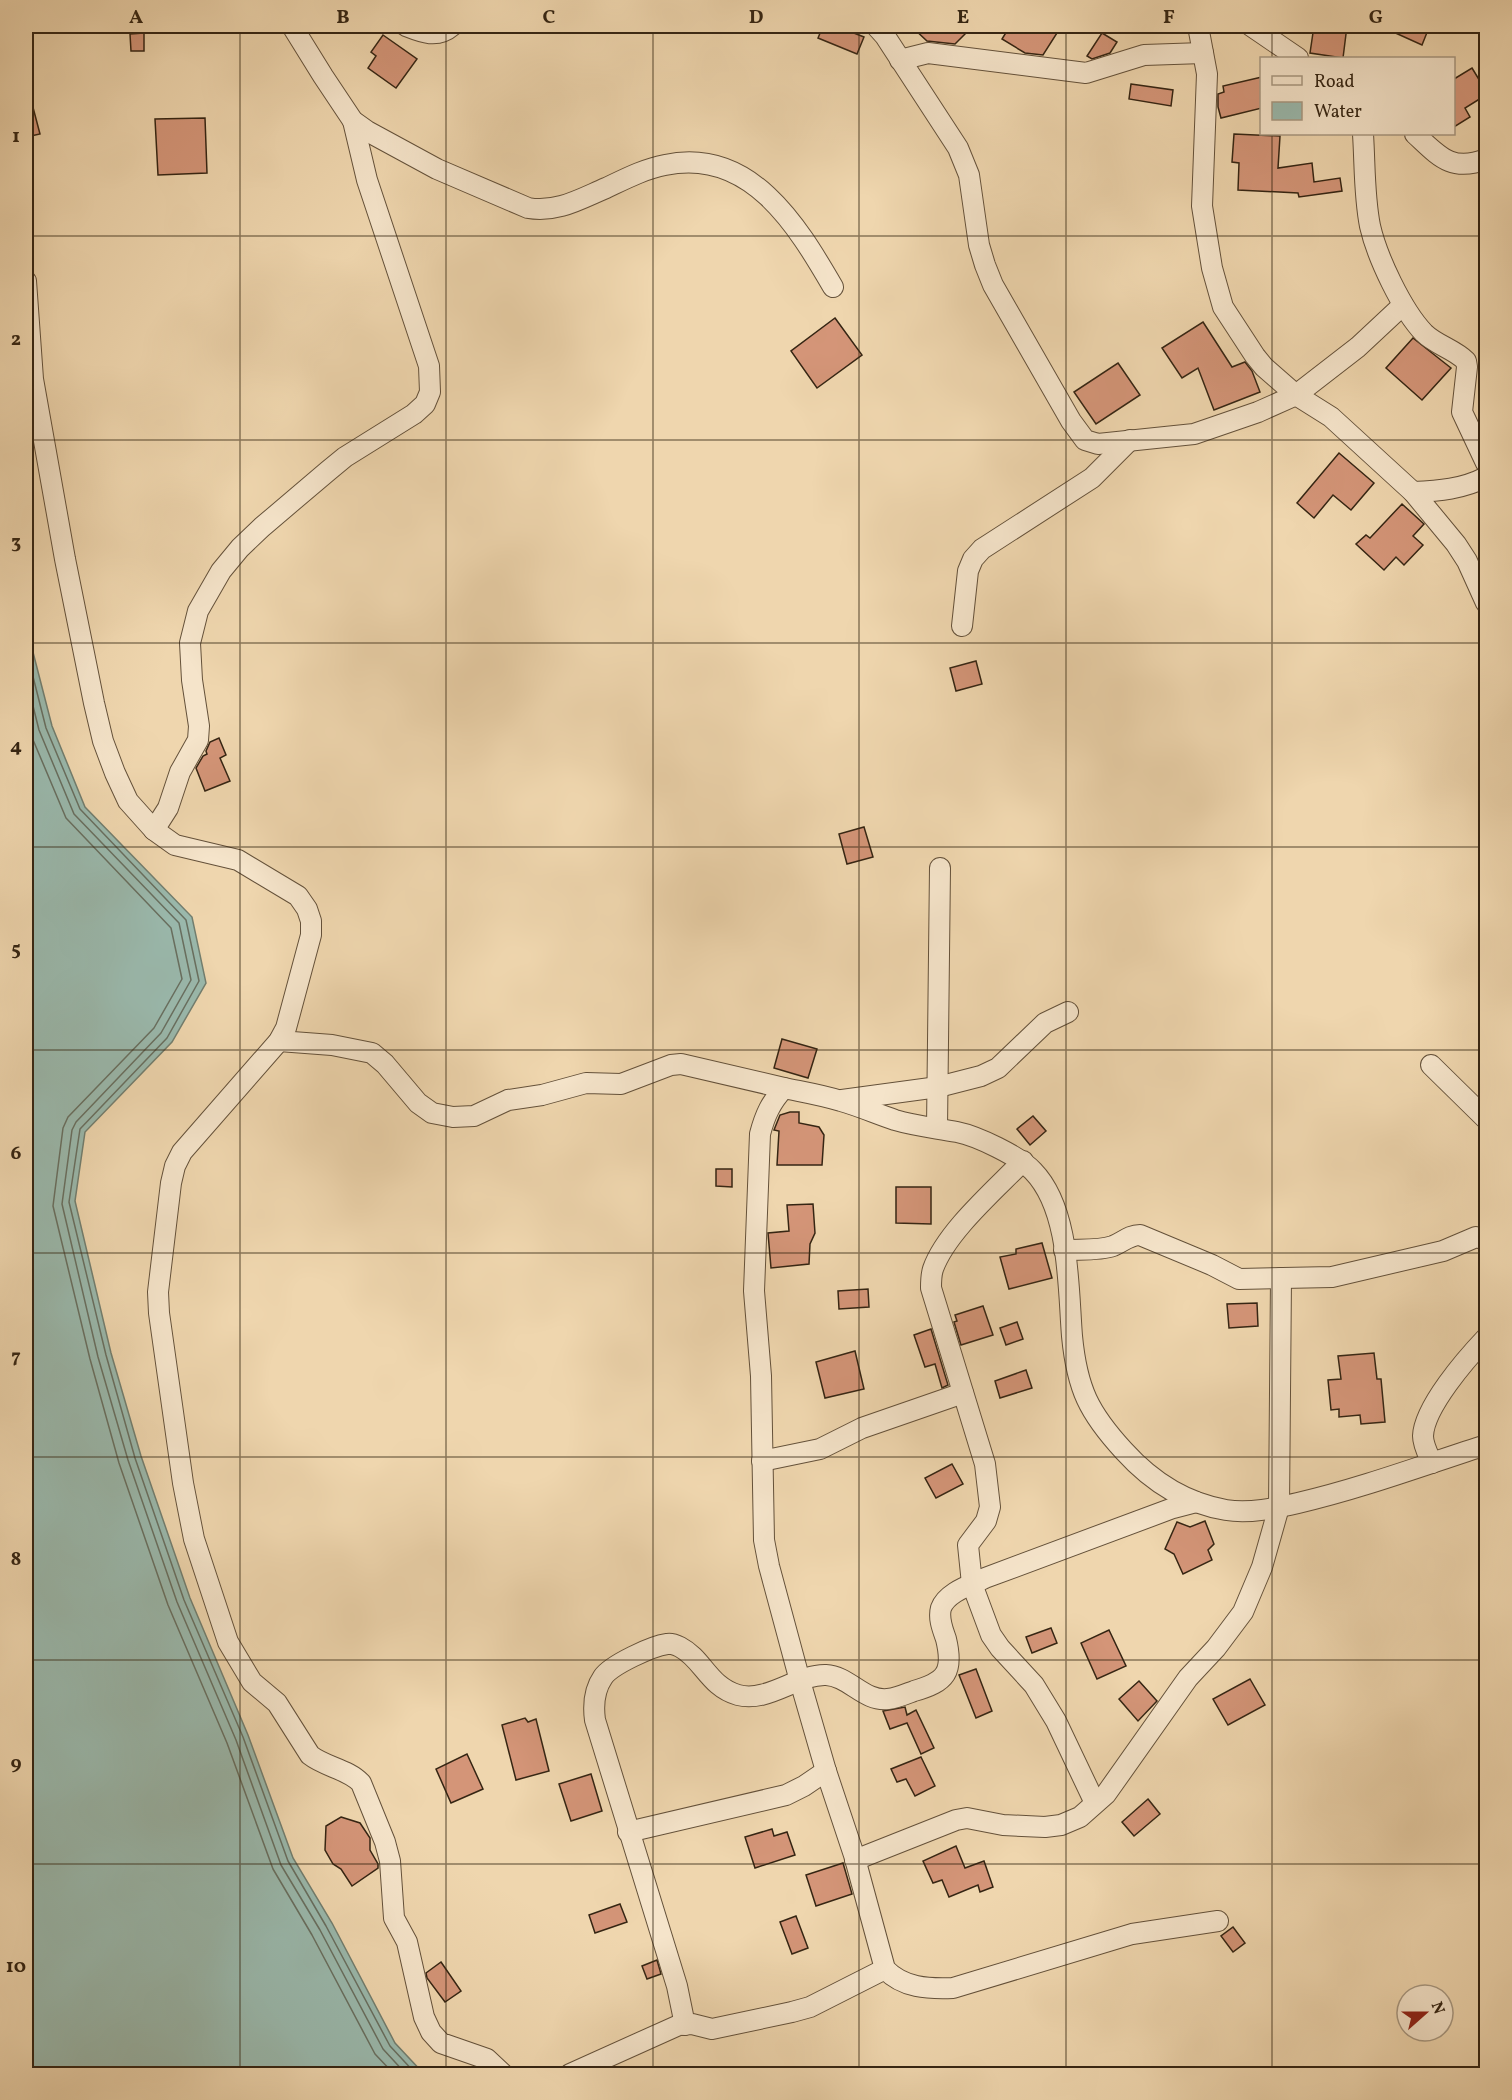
<svg xmlns="http://www.w3.org/2000/svg" width="1512" height="2100" viewBox="0 0 1512 2100" font-family="Vollkorn,serif">
<rect width="100%" height="100%" fill="#efd6ae"/>
<filter id="stains"><feTurbulence type="fractalNoise" baseFrequency=".00333" numOctaves="4"/><feColorMatrix values="0 0 0 0 .2 0 0 0 0 .09 0 0 0 0 .02 0 0 0 .5 -.17"/></filter>
<radialGradient id="worn" r=".72"><stop offset=".6" stop-color="#630" stop-opacity="0"/><stop offset="1" stop-color="#630" stop-opacity=".3"/></radialGradient>
<path fill="#9ab9ad" stroke="#727e6f" stroke-width="1.5" d="M26,625L52,726L85,807L192,917L206,983L172,1042L85,1132L75,1201L111,1353L141,1456L190,1598L248,1735L293,1858L332,1923L395,2043L424,2074H26Z"/>
<g fill="none" stroke-linecap="round" stroke-linejoin="round">
<g stroke="#686f60" stroke-width="1.5">
<path d="M26,649L46,728L80,809L186,920L199,981L167,1038L80,1129L69,1202L106,1355L135,1458L184,1600L243,1737L288,1861L326,1926L390,2046L416,2074"/>
<path d="M26,678L39,730L74,814L179,923L191,980L161,1033L76,1122L72,1130L62,1204L98,1357L128,1460L177,1602L236,1740L281,1865L320,1930L383,2049L406,2074"/>
<path d="M26,714L31,735L66,818L171,928L182,979L154,1028L68,1117L63,1128L53,1206L90,1359L119,1463L168,1605L227,1743L273,1869L312,1935L375,2054L394,2074"/>
</g>
</g>
<g fill="#d49578" stroke="#352513" stroke-width="1.5">
<path d="M823,26H836L864,37L857,54L818,38Z"/>
<path d="M911,26H957L965,34L955,44L927,41Z"/>
<path d="M1010,26H1046L1057,33L1043,55L1025,53L1002,39Z"/>
<path d="M1314,26H1347L1343,58L1310,53Z"/>
<path d="M1380,26H1418L1428,30L1422,45Z"/>
<path d="M144,33V51H131L130,34Z"/>
<path d="M1102,33L1117,42L1110,53L1092,59L1087,56Z"/>
<path d="M383,35L417,59L396,88L368,68L376,56L371,52Z"/>
<path d="M1472,68L1486,91V95L1465,108L1470,117L1454,127V79Z"/>
<path d="M1262,77V108L1221,118L1218,107V94L1224,92L1223,86Z"/>
<path d="M1131,84L1173,90L1171,106L1129,99Z"/>
<path d="M26,96H30L40,134L26,137Z"/>
<path d="M205,118L207,173L158,175L155,119Z"/>
<path d="M1234,134L1280,136L1278,168L1312,163L1314,182L1340,178L1342,191L1299,197L1298,193L1238,190L1239,163L1232,162Z"/>
<path d="M835,318L862,355L817,388L791,351Z"/>
<path d="M1203,322L1232,367L1245,362L1252,371L1260,392L1214,410L1198,368L1182,378L1162,348Z"/>
<path d="M1413,338L1451,368L1422,400L1386,368Z"/>
<path d="M1118,363L1140,395L1096,424L1074,392Z"/>
<path d="M1339,453L1374,483L1351,510L1333,495L1314,518L1297,503Z"/>
<path d="M1402,504L1424,524L1413,536L1423,545L1404,565L1396,557L1384,570L1356,544L1366,535L1370,538Z"/>
<path d="M976,661L982,684L956,691L950,668Z"/>
<path d="M219,738L226,755L220,758L230,781L205,791L196,768L203,756L207,754L206,751L210,742Z"/>
<path d="M864,827L873,857L847,864L839,834Z"/>
<path d="M782,1039L817,1049L808,1078L774,1068Z"/>
<path d="M790,1112H799V1123L819,1127L824,1135L822,1165H777L779,1131L774,1130L780,1115Z"/>
<path d="M1033,1116L1046,1131L1030,1145L1017,1129Z"/>
<path d="M716,1169H732V1187L716,1186Z"/>
<path d="M896,1187H931V1224L896,1223Z"/>
<path d="M813,1204L815,1233L810,1244L809,1264L771,1268L768,1233L789,1231L787,1205Z"/>
<path d="M1042,1243L1052,1278L1009,1289L1000,1257L1016,1254V1249Z"/>
<path d="M868,1289L869,1307L839,1309L838,1291Z"/>
<path d="M1257,1303L1258,1326L1229,1328L1227,1304Z"/>
<path d="M983,1306L993,1335L961,1345L954,1322L957,1321L955,1315Z"/>
<path d="M1017,1322L1023,1339L1006,1345L1000,1328Z"/>
<path d="M931,1329L948,1385L942,1388L935,1364L925,1367L914,1335Z"/>
<path d="M855,1351L864,1389L825,1398L816,1362Z"/>
<path d="M1374,1353L1377,1379H1381L1385,1422L1361,1424L1360,1415L1339,1417V1409L1331,1410L1328,1380L1341,1379L1338,1356Z"/>
<path d="M1026,1370L1032,1388L1000,1398L995,1381Z"/>
<path d="M952,1464L963,1484L936,1498L925,1478Z"/>
<path d="M1205,1521L1214,1544L1208,1550L1212,1560L1183,1574L1174,1554L1165,1549L1177,1522L1190,1527Z"/>
<path d="M1051,1628L1057,1643L1032,1653L1026,1637Z"/>
<path d="M1109,1630L1126,1666L1097,1679L1081,1643Z"/>
<path d="M976,1669L992,1711L976,1718L959,1675Z"/>
<path d="M1250,1679L1265,1705L1228,1725L1213,1699Z"/>
<path d="M1139,1681L1157,1701L1138,1721L1119,1699Z"/>
<path d="M905,1707L907,1715L916,1710L934,1748L921,1754L907,1723L890,1729L883,1711Z"/>
<path d="M525,1718L528,1722L536,1719L549,1771L516,1780L502,1725Z"/>
<path d="M467,1754L483,1789L451,1803L436,1769Z"/>
<path d="M921,1757L935,1786L915,1796L906,1779L897,1782L891,1769Z"/>
<path d="M591,1774L602,1811L571,1821L559,1784Z"/>
<path d="M1148,1799L1160,1814L1134,1836L1122,1822Z"/>
<path d="M341,1817L360,1823L370,1838V1850L378,1864V1868L352,1886L341,1869L333,1864L325,1850L326,1826Z"/>
<path d="M772,1829L774,1836L787,1832L795,1855L755,1868L745,1837Z"/>
<path d="M956,1846L965,1868L984,1861L993,1887L980,1892L978,1885L949,1897L942,1880L933,1883L923,1861Z"/>
<path d="M843,1863L852,1894L816,1906L806,1875Z"/>
<path d="M620,1904L627,1922L595,1933L589,1915Z"/>
<path d="M796,1916L808,1948L792,1954L780,1922Z"/>
<path d="M1233,1927L1245,1943L1233,1952L1221,1936Z"/>
<path d="M657,1960L661,1974L647,1979L642,1966Z"/>
<path d="M441,1962L461,1991L445,2002L427,1978L426,1973Z"/>
</g>
<g fill="none" stroke-linecap="round" stroke-linejoin="round">
<defs>
<g id="street">
<path d="M292,26L323,76L353,121L367,131L437,169L528,208C557,213 580,199 606,188C625,179 644,169 665,165C750,147 797,225 833,287"/>
<path d="M406,26C421,32 437,39 452,26"/>
<path d="M876,26L885,36L958,148L969,175L979,245L985,265L993,285L1071,421L1085,440L1098,444L1194,434L1258,412L1296,395L1358,347L1403,305"/>
<path d="M1198,26L1207,74L1202,206L1212,268L1223,307L1255,356L1264,367L1296,395L1331,417L1413,492L1456,544L1467,561L1486,603"/>
<path d="M1251,26L1298,58"/>
<path d="M900,60L928,53L1086,73L1144,55L1203,53"/>
<path d="M1363,134C1365,164 1364,196 1370,226C1377,257 1402,310 1424,333C1436,345 1454,349 1466,361L1467,367L1462,412L1486,463"/>
<path d="M1415,134C1438,155 1451,173 1486,159"/>
<path d="M26,281L33,379L65,559L94,703L103,741L115,773L128,801L154,830L175,845L238,860L298,896L307,909L311,921V935L286,1028L279,1041L182,1152L175,1166L171,1183L158,1292L159,1313L183,1483L194,1539L228,1642L252,1682L277,1703L310,1755C325,1767 348,1769 361,1783L385,1842L390,1861L394,1918L407,1942L424,2017L431,2032L441,2043L487,2059L503,2074"/>
<path d="M1413,492C1439,491 1463,489 1486,477"/>
<path d="M962,626L968,571L973,559L982,549L1092,478L1130,440"/>
<path d="M154,830L168,808L180,772L198,740L199,726L192,680L190,643L198,611L221,571L240,548L262,527L328,471L345,457L414,414L425,404L430,392L429,366L367,180L353,121"/>
<path d="M279,1041L332,1045L372,1053L385,1064L418,1103L432,1113L453,1117L474,1116L508,1100L542,1095L586,1083L621,1084L671,1065L681,1064L784,1088"/>
<path d="M1431,1065L1486,1119"/>
<path d="M842,1100L938,1087L981,1076L998,1068L1045,1023L1068,1012"/>
<path d="M937,1128L940,868"/>
<path d="M1023,1161C995,1190 946,1232 933,1269C931,1275 931,1282 931,1288L985,1464L990,1507L986,1521L968,1545L972,1584L991,1635L1000,1648L1034,1685L1056,1721L1095,1803"/>
<path d="M1064,1250C1080,1249 1099,1251 1113,1246C1123,1242 1129,1235 1140,1235L1212,1265L1239,1279L1332,1277L1443,1251L1476,1237L1486,1240"/>
<path d="M762,1461L820,1449L862,1428L963,1393"/>
<path d="M1432,1463C1428,1454 1423,1445 1423,1436C1424,1407 1467,1358 1486,1338"/>
<path d="M628,1832L786,1795L804,1786L826,1771"/>
<path d="M855,1860L956,1820L967,1818L1003,1825L1045,1827L1061,1825L1080,1817L1106,1794L1188,1678L1216,1648L1243,1612L1262,1567L1279,1507L1281,1278"/>
<path d="M1218,1921L1132,1934L953,1988C928,1989 903,1988 885,1969L854,1855L826,1771L800,1681L769,1566L764,1540L761,1376L754,1291L760,1134C765,1115 771,1102 784,1088C803,1092 822,1095 841,1101C859,1106 877,1114 895,1120C915,1126 936,1128 957,1132C977,1136 1019,1156 1033,1171C1070,1209 1068,1286 1072,1336C1077,1389 1089,1413 1124,1451C1152,1482 1185,1503 1226,1510C1249,1514 1276,1508 1298,1503C1362,1488 1424,1465 1486,1445"/>
<path d="M685,2025L677,1986L595,1720C593,1705 594,1690 603,1677C611,1665 652,1646 667,1644C670,1643 676,1645 680,1647C703,1659 709,1687 738,1695C768,1703 797,1674 826,1675C849,1676 864,1702 888,1699C897,1698 906,1694 914,1691C946,1682 954,1672 946,1639C943,1630 938,1619 941,1608C947,1592 971,1585 985,1578L1173,1508L1196,1502"/>
<path d="M570,2074L679,2025L692,2024L712,2029L792,2012L810,2007L885,1969"/>
</g>
</defs>
<use href="#street" stroke="#64513a" stroke-width="22"/>
<use href="#street" stroke="#f5e4ca" stroke-width="20"/>
</g>
<path fill="none" stroke="#352513" stroke-width="1.5" stroke-opacity="0.55" d="M240,26V2074M446,26V2074M653,26V2074M859,26V2074M1066,26V2074M1272,26V58M1272,134V2074M26,236H1486M26,440H1486M26,643H1486M26,847H1486M26,1050H1486M26,1253H1486M26,1457H1486M26,1660H1486M26,1864H1486"/>
<rect width="1512" height="2100" fill="none" stroke="#efd6ae" stroke-width="66"/>
<rect x="1260" y="57" width="195" height="78" fill="#f5e4ca" stroke="#a89881" stroke-width="1.5"/>
<rect x="1272" y="76" width="30" height="9" fill="#f5e4ca" stroke="#a89881" stroke-width="1.5"/>
<text x="1314" y="87" font-size="18" fill="#352513">Road</text>
<rect x="1272" y="102" width="30" height="18" fill="#9ab9ad" stroke="#a89881" stroke-width="1.5"/>
<text x="1314" y="117" font-size="18" fill="#352513">Water</text>
<g transform="translate(1425 2013) rotate(69)"><circle r="28" fill="#f5e4ca" stroke="#a89881" stroke-width="1.5"/>
<path d="M0-4.5L10 22L0 15L-10 22Z" fill="#8f2418"/>
<text y="-9" font-size="16" font-weight="bold" text-anchor="middle" fill="#352513">N</text>
</g>
<rect x="33" y="33" width="1446" height="2034" fill="none" stroke="#352513" stroke-width="2"/>
<g font-size="20" text-anchor="middle" font-weight="bold" fill="#352513">
<text x="136" y="23">A</text>
<text x="343" y="23">B</text>
<text x="549" y="23">C</text>
<text x="756" y="23">D</text>
<text x="963" y="23">E</text>
<text x="1169" y="23">F</text>
<text x="1376" y="23">G</text>
<text x="16" y="142">1</text>
<text x="16" y="345">2</text>
<text x="16" y="548">3</text>
<text x="16" y="752">4</text>
<text x="16" y="955">5</text>
<text x="16" y="1159">6</text>
<text x="16" y="1362">7</text>
<text x="16" y="1565">8</text>
<text x="16" y="1769">9</text>
<text x="16" y="1972">10</text>
</g>
<rect width="100%" height="100%" filter="url(#stains)"/>
<rect width="100%" height="100%" fill="url(#worn)"/>
</svg>
